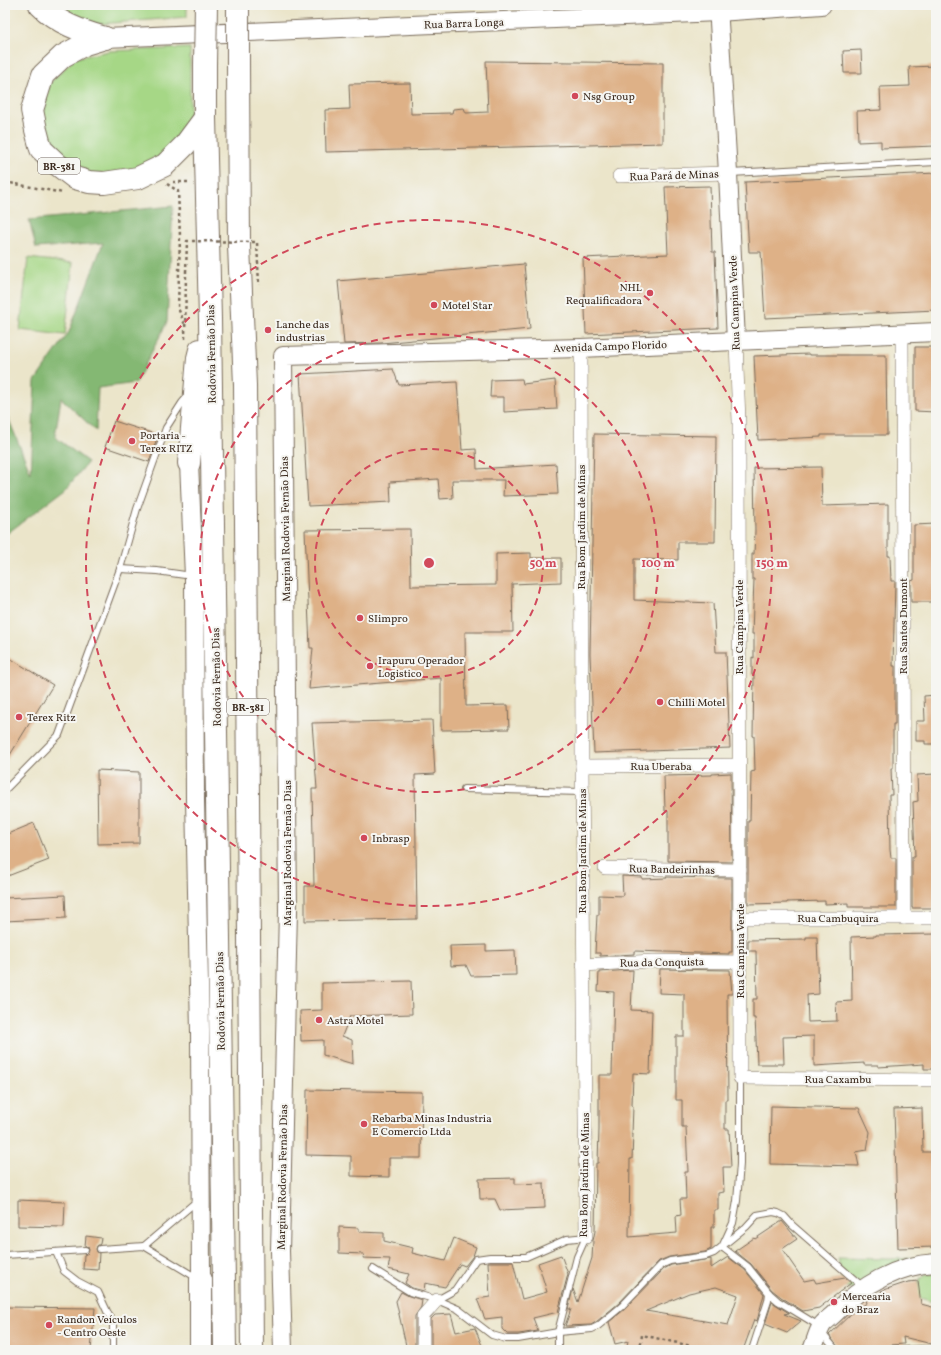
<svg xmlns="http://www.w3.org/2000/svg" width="941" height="1355" viewBox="0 0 941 1355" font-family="Vollkorn,serif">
<rect width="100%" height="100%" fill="#f6f6f2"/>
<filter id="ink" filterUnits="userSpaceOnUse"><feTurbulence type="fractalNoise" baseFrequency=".025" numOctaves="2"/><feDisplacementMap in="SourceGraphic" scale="8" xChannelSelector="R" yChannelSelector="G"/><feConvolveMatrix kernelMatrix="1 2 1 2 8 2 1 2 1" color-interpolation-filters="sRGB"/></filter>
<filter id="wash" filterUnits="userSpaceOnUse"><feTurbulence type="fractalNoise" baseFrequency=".012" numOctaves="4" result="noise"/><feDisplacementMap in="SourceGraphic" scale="16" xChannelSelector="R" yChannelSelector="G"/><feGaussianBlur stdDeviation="0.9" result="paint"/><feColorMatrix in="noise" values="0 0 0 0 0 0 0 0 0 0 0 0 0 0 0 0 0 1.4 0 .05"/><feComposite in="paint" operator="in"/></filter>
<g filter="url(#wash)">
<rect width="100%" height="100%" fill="#ebe5ca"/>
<g fill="#a6d786" stroke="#708052">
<path d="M56,5H187V17L99,24L68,17Z"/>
<path d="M190,48V124L168,153L127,172L88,175L57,153L42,116L50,83L75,58L109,51Z"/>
<path d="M28,258L73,263L65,335L20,330Z"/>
<path d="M936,1257L853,1289L843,1286L838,1258L891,1259Z"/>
<path d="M925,1274H936V1303L917,1297L919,1281Z"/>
</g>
<g fill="#84b873" stroke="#607148">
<path d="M5,19L9,168L5,169Z"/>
<path d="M173,206L167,322L136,383L98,388L96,431L61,398L55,437L88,462L66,489L5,535V410L31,474L35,381L69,332L103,243L36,248L29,220Z"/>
</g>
<g id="blocks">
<g fill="#deb187" fill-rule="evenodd">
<path d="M861,50L862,73H844L843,51Z"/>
<path d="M486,61L663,63V143L326,152L325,110L350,109L349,84L410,83L411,114L452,113L453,109L464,108L466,113L488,112Z"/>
<path d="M936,66V146L881,148V141L858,142L857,111L881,110L880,87L910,86L909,67Z"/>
<path d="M936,173V310L765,318L761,252H749L745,182Z"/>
<path d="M710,186L712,252H715L718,328L586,334L583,258L668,254L665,187Z"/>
<path d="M524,264L530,329L381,343L344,344L338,281Z"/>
<path d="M915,347H936V412L915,411Z"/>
<path d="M809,354V355H886L887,435H821V437L758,440L754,356Z"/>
<path d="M393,369L399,385L457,382L462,450L476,449L477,469L556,464L558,494L503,496L504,480H452L453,498L440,499L438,479L390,482L391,502L308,506L300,374Z"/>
<path d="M522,379L523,384L555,380L557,409L504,412V397H490L491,380Z"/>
<path d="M114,421L158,435L149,462L105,447Z"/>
<path d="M594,434L716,436L715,542H678V560L634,559V600L713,603L716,652H726L730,748L594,753L590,654Z"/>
<path d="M821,467L822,506L888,504V556H890L891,581H895L893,666H895V724H893V768H891L892,795H889L890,850L891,858H896V907H848V903L825,904V901L787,902V903L748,904V821H750L751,772L755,771L754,736H753L754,675H752V657L754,658V634H752L754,579H752V554H754L755,531L754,468Z"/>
<path d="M936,524V602H911V581L914,580V525Z"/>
<path d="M410,529L411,586L496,585V554L531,553V558H561V582L512,584L513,632H465L466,706L508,705L509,729L441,730V678L309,689L313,648H310L305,530Z"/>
<path d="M5,655L53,685L5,763Z"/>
<path d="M936,695V744H925V741H916V721H925L924,696Z"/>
<path d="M432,720L435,774L415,775L417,919L305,921V886H314L312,789H317L312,723Z"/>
<path d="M97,770L139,772V843L98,844Z"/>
<path d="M731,773L732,862L668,861V811H665L664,776L712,775V774Z"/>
<path d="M936,774V908H912V857H915L913,802L918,801L917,775Z"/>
<path d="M34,823L49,860L5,877V835Z"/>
<path d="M622,876L642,877V879L667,878L666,877L732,878V952H729V954L634,951V954L600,956V953H595L597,915H599V895L623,896Z"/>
<path d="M65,895L66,918L5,921V898Z"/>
<path d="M936,934V1069H924V1064L878,1067V1065H864V1063L814,1066V1036L783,1037L784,1064H757L756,1038L755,1018H753V999H757L756,951H748V940L806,939V937H817L819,994L807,995L808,1022L837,1021L836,1002L852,1001L851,937L876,936V935Z"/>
<path d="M486,945V951L515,950L516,975L471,976L466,965L451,966L450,946Z"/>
<path d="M660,969L730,970L732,994H727L728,1100H725V1129H729L731,1167H723L724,1192L718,1193V1210H714V1227H711V1249L705,1252L669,1257L659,1261L619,1303L596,1322L591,1325L565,1326L571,1309H568L573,1289L578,1302L592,1258L593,1241L595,1231L596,1163H598L599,1129V1075H612L614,992L598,991L599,972L633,970L631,1010L652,1011L650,1074L633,1073L632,1106H633L632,1134H633L632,1159H630L629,1237L677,1233L676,1216L681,1215L680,1199H686L685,1172H688L686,1127H682V1100H676V1036H684V994L659,993Z"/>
<path d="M411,981L412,1014L350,1016L342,1036L352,1040L353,1064L323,1055V1040L301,1041L300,1011L322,1010V983Z"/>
<path d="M307,1090L422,1092L421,1158H389V1177L351,1176V1156L306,1155Z"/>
<path d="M771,1106L859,1108L870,1132L867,1150L856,1152L859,1166L770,1164Z"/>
<path d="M922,1108L923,1152H936V1247L898,1248L894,1109Z"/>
<path d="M515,1178V1184L544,1183L545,1208L500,1210L495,1199H480L479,1179Z"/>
<path d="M18,1200L65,1202L64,1227L18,1226Z"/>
<path d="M782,1221L797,1239L782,1249L804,1281L814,1279L816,1283L845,1278L851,1283L819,1308L803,1311L781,1297L772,1290L751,1264L735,1251L754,1238L755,1239Z"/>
<path d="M339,1227L359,1228V1232L384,1233V1241L413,1248L412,1253L445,1261L454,1238L476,1247L473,1256L465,1266L460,1264L445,1287L425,1283L424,1291L412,1288L405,1283L409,1274L388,1269L390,1259L363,1258L364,1254L339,1253Z"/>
<path d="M86,1236L101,1238L100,1244L97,1246L96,1249L97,1252L99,1253L98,1270L83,1269L84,1255L88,1253L89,1250L88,1247L85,1246Z"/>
<path d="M561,1255L568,1274L558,1312L533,1318L538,1331L519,1334H507L502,1329V1317L485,1319L477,1299L490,1297L488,1262H513L522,1299L547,1292L538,1263Z"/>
<path d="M728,1257L745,1270L764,1294L757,1321L754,1320L743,1350H626L628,1341L615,1344L609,1322L625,1309L664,1269L671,1265L711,1259V1268ZM716,1287L738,1295L728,1325L646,1311L689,1293Z"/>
<path d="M918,1281L921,1304L936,1308V1345L903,1337L904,1344L890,1345L891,1350H840L829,1335L854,1311L867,1303L866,1300L883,1295L881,1291L908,1282Z"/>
<path d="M401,1292L409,1296L422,1300L421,1307L415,1316V1350H407L396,1301Z"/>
<path d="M772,1302L789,1313L784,1314L801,1321L787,1333L765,1324Z"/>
<path d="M5,1307L95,1308L91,1350H5Z"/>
<path d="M451,1314L456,1332L475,1328L483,1348L475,1350H431V1319L435,1315Z"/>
</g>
</g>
</g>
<g filter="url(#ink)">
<use href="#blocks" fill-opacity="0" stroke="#796b5a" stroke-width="1"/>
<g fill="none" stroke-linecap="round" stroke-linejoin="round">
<defs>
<g id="lane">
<path d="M730,173L936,162"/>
<path d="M120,569L157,571L192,576"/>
<path d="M464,789L582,792"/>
<path d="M5,790L59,735L120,569L137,509L166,428L182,403L189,395"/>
<path d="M740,1078V1164L737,1201L733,1223L722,1247L748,1267L769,1293L778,1301L819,1326"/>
<path d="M144,1246L198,1200"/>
<path d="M100,1249L144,1246L197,1278"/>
<path d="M56,1252L64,1271L77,1281L98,1292L113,1324V1350"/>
<path d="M5,1255L85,1250"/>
<path d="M373,1269L410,1292L437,1300L458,1309L492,1335L506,1339H518L558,1332L592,1329L598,1326L622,1306L661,1265L670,1261L706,1256L714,1253L746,1227L757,1215L773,1212L778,1213L784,1216L792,1225L863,1287"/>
<path d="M437,1300L455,1290L476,1259L490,1257H526L567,1239L586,1237L577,1257L558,1332V1350"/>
<path d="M821,1332L836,1350"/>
<path d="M752,1350L768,1301L769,1293"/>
<path d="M904,1350L921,1349L935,1350"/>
</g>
<g id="street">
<path d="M619,176L728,173"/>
<path d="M902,334L904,918"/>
<path d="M736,341L739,422L740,1078L936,1080"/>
<path d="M581,348L582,766L586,1237"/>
<path d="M582,766L739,765"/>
<path d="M605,868L740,870"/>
<path d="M740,918H936"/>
<path d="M583,965L653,961L740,962"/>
<path d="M423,1350V1316L437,1300"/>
</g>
<g id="secondary">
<path d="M718,5L728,173L736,341"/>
<path d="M105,38L718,12L822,5"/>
<path d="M189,463L194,576L195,799L200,1031L201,1280"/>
<path d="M283,1350L280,1251L288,911L283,356L581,348L936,332"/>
<path d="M812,1350C815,1343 817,1334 821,1327C823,1322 830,1318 834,1314C861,1286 896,1265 936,1263"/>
</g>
<g id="highway">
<path d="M40,5C57,23 81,31 105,38"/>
<path d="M105,38L85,44L63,56L43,75L32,110L36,130L41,149L58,165L75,178L89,182L104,183L138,178L165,165L185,145L205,118"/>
<path d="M238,63L239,246L245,385L252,1350"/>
<path d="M205,65V118L210,319L225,1350"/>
<path d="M189,463L198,358L200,350"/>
<path d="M201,1280V1350"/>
</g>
</defs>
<use href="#lane" stroke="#796b5a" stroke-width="8"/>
<use href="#street" stroke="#796b5a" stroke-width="14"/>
<use href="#secondary" stroke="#796b5a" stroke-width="20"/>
<use href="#highway" stroke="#796b5a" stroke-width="24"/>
<g stroke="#796b5a" stroke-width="2.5" stroke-dasharray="3 3" stroke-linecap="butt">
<path d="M5,182L63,193"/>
<path d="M173,182H188"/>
<path d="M167,184L178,191L180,236L178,308L185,325"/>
<path d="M185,339L186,272"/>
<path d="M640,1350L642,1335L709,1350"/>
</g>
<use href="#lane" stroke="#fff" stroke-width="6"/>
<use href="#street" stroke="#fff" stroke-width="13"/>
<use href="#secondary" stroke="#fff" stroke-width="18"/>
<use href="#highway" stroke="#fff" stroke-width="22"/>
<defs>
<g id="highway-bridge">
<path d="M238,63V5"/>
<path d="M205,65L206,5"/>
</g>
</defs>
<use href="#highway-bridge" stroke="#796b5a" stroke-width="24" stroke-linecap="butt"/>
<path stroke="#796b5a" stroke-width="2.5" stroke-dasharray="3 3" stroke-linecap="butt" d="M186,272L187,241L257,242L259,285"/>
<use href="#highway-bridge" stroke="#fff" stroke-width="22"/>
</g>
</g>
<g fill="none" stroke="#d1495b" stroke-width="2" stroke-dasharray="7 5">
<circle cx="429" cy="563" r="114"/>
<circle cx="429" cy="563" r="229"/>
<circle cx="429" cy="563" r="343"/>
</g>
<g fill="#d1495b" stroke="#f6f6f2" stroke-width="1.5">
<circle cx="575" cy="96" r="4"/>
<circle cx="650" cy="293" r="4"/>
<circle cx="434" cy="305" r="4"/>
<circle cx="268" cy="330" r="4"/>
<circle cx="132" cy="441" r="4"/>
<circle cx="360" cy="618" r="4"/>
<circle cx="370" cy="666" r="4"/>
<circle cx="660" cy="702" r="4"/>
<circle cx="19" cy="717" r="4"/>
<circle cx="364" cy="838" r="4"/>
<circle cx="319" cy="1020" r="4"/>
<circle cx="364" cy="1124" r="4"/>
<circle cx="834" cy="1302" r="4"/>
<circle cx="49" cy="1325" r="4"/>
</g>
<g text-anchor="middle" stroke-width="4" stroke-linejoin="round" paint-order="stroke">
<g fill="#f6f6f2" stroke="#73675e" stroke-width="1">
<rect x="38" y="158" width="42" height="16" rx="3"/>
<rect x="227" y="699" width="42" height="16" rx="3"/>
</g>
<g font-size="10" font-weight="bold" fill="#3b2a1e">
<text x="59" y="170">BR-381</text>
<text x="248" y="711">BR-381</text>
</g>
<g font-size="11" fill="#3b2a1e" stroke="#f6f6f2">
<text transform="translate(464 23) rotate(-2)" y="4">Rua Barra Longa</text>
<text transform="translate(674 175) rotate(-2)" y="4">Rua Pará de Minas</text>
<text transform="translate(734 303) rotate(-92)" y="4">Rua Campina Verde</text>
<text transform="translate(610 346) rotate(-2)" y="4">Avenida Campo Florido</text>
<text transform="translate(211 354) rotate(-91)" y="4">Rodovia Fernão Dias</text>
<text transform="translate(581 527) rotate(-90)" y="4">Rua Bom Jardim de Minas</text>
<text transform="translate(285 529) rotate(-91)" y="4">Marginal Rodovia Fernão Dias</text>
<text transform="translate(903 626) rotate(-90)" y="4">Rua Santos Dumont</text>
<text transform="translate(739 627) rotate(-90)" y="4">Rua Campina Verde</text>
<text transform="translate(216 677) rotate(-91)" y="4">Rodovia Fernão Dias</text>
<text x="661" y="770">Rua Uberaba</text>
<text transform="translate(582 851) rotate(-90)" y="4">Rua Bom Jardim de Minas</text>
<text transform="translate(287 853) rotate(-90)" y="4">Marginal Rodovia Fernão Dias</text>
<text transform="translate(672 869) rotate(1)" y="4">Rua Bandeirinhas</text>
<text x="838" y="922">Rua Cambuquira</text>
<text transform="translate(740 951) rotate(-90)" y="4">Rua Campina Verde</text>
<text transform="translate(662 962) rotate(-1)" y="4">Rua da Conquista</text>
<text transform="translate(220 1001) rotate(-91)" y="4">Rodovia Fernão Dias</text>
<text x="838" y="1083">Rua Caxambu</text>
<text transform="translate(584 1175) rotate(-89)" y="4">Rua Bom Jardim de Minas</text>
<text transform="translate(282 1177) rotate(-89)" y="4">Marginal Rodovia Fernão Dias</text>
</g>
<g font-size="11" fill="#3b2a1e" stroke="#f6f6f2" text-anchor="start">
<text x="583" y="100">Nsg Group</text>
<text x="642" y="291" text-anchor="end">NHL<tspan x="642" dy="13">Requalificadora</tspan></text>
<text x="442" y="309">Motel Star</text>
<text x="276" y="328">Lanche das<tspan x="276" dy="13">industrias</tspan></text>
<text x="140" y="439">Portaria -<tspan x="140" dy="13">Terex RITZ</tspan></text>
<text x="368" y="622">SIimpro</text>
<text x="378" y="664">Irapuru Operador<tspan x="378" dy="13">Logistico</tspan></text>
<text x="668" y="706">Chilli Motel</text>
<text x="27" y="721">Terex Ritz</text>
<text x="372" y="842">Inbrasp</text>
<text x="327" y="1024">Astra Motel</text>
<text x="372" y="1122">Rebarba Minas Industria<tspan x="372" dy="13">E Comercio Ltda</tspan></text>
<text x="842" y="1300">Mercearia<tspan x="842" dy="13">do Braz</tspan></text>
<text x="57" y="1323">Randon Veículos<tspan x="57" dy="13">- Centro Oeste</tspan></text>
</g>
</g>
<circle cx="429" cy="563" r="6" fill="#d1495b" stroke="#f6f6f2" stroke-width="2"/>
<g font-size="12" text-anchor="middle" font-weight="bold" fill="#d1495b" stroke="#f6f6f2" stroke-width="4" stroke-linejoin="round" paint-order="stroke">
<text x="543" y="567">50 m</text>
<text x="658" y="567">100 m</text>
<text x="772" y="567">150 m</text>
</g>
<rect width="941" height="1355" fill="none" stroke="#f6f6f2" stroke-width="20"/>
</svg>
